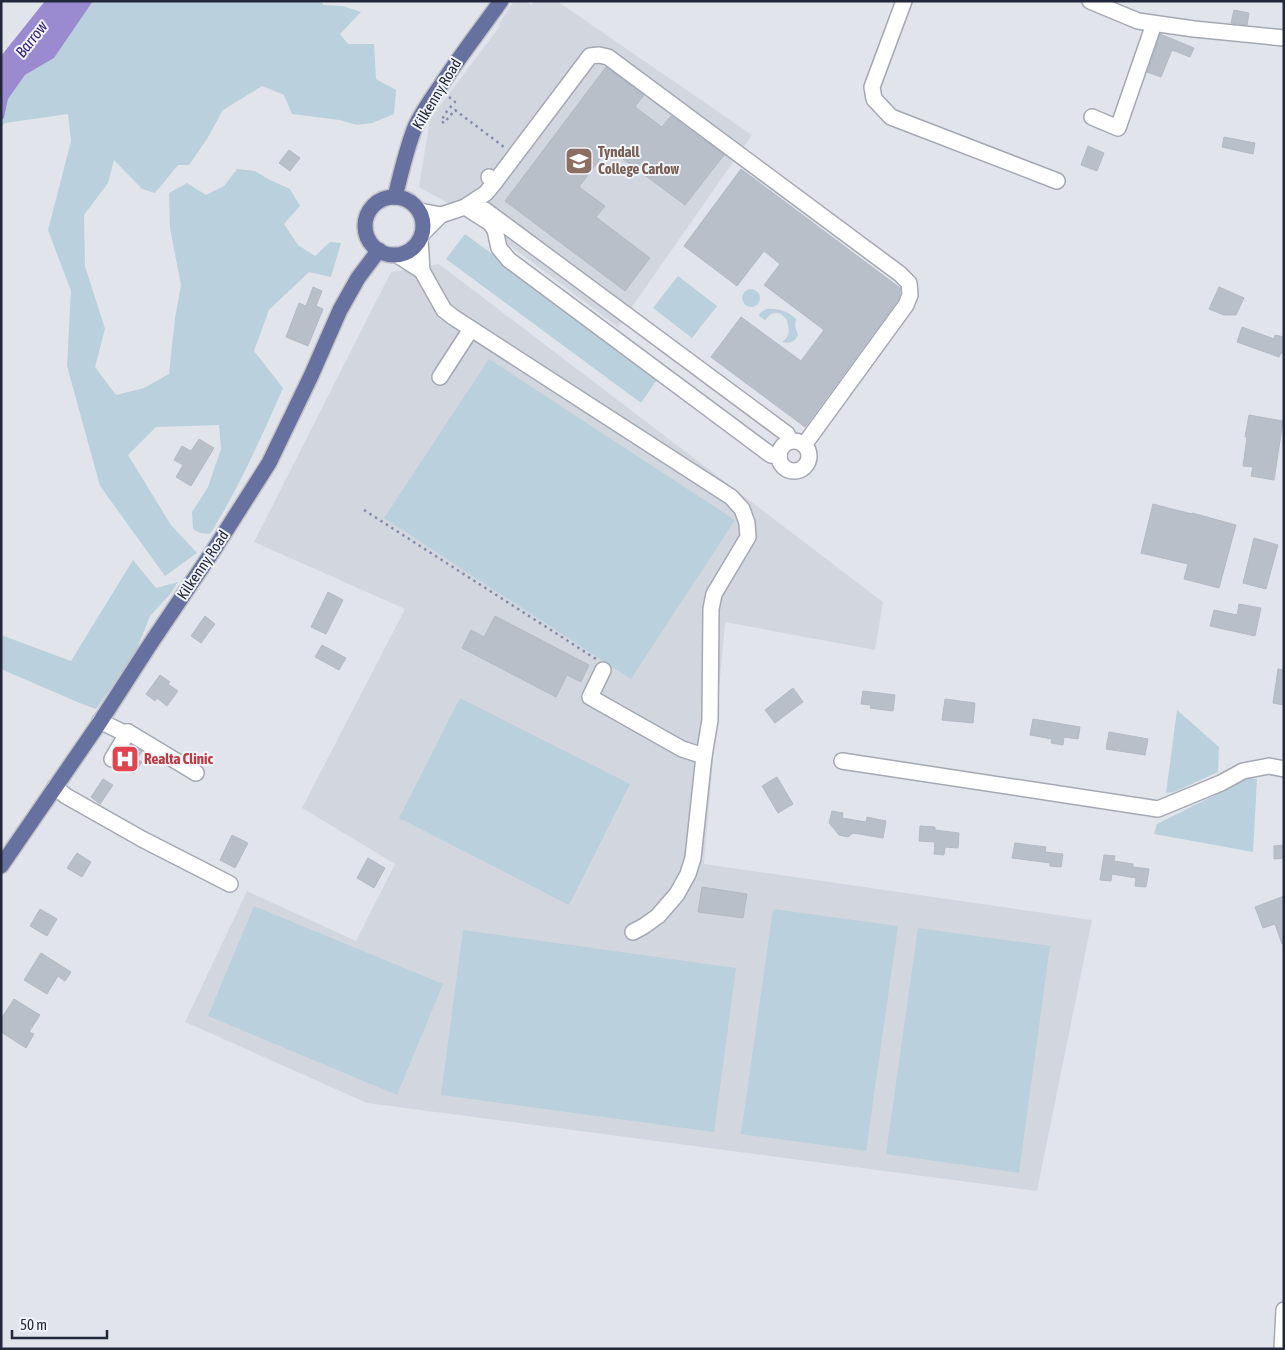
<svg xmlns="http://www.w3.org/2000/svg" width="1285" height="1350" viewBox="0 0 1285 1350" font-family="'Asap Condensed',sans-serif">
<rect width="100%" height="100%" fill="#e1e5eb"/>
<g fill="#d2d7df">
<path d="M514,1H526L531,5L535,1H557L752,135L618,327L468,214L419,187L430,119L500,26L499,23Z"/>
<path d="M439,264L883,602L875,650L725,622L704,864L1092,920L1037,1191L367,1103L185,1022L247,891L356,941L395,864L302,808L405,609L254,542L391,272Z"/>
</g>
<g fill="#bad0dc">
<path d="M93,1H322L323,5L343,6L361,12L340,34L348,44H374L376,79L396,90L394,114L372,123L357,125L339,120L292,114L284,95L262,86L223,110L207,139L189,165H178L155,193L142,189L114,160L108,183L84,215L85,266L105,329L95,367L116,395L144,388L169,374L175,318L181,285L170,228L169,193L187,183L206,195L224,186L237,169L255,171L270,180L290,189L300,206L284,224L298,245L315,256L330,242L341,243L331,277L309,272L269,310L254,351L283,388C261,438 239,488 210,534L200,533L193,529L192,512L208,487L221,449L219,425L156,427L128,455L171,525L197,553L165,576L100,486L67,366L71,291L48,230L71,141L68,114L5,123L1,128V121L4,118L8,99L25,75L54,58Z"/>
<path d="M465,234L659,377L641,403L446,259Z"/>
<path d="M678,276L717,306L692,338L653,308Z"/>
<circle cx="751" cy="298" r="9"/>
<path d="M766,309C778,308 788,311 796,319L795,326L798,335C795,342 789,344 782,342C791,334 789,332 787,320C779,310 773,311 765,320L759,316L760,313Z"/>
<path d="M489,359L735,520L631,679L384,518Z"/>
<path d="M133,560L156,588L178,582L171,593L150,616L134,656L96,709L82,704L1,669V635L71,661Z"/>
<path d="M460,698L630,784L569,905L399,818Z"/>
<path d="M1177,710L1219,747L1218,772L1174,792L1166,793Z"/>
<path d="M1249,778L1257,779L1253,852L1154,834L1157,824Z"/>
<path d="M254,906L443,984L397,1095L208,1016Z"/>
<path d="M773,909L898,926L866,1151L741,1134Z"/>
<path d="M918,928L1050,946L1019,1173L886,1154Z"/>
<path d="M463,930L736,968L714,1132L441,1095Z"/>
</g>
<path fill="#9a8acf" d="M45,1H93L54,58L25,75L8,99L4,118L1,121V56Z"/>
<g fill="#b9bfc9" stroke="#b4b9c4">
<path d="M1234,10L1249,13L1247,25L1231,23Z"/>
<path d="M1160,34L1194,48L1190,57L1172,50L1161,77L1147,72Z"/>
<path d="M606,67L644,95L635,107L662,127L671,116L724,155L685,205L608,148L579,187L605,206L596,217L650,258L625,291L505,201Z"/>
<path d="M1224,137L1255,143L1253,154L1222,147Z"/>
<path d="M1088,146L1104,153L1097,171L1081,165Z"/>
<path d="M289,150L300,158L290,171L279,163Z"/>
<path d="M741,169L900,288V294L898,300L805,427L711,357L741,317L801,361L824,330L764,285L780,264L764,251L737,286L684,246Z"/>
<path d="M313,287L322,291L316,306L323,309L308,346L286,337L299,303L306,306Z"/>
<path d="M1219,287L1244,298L1236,315H1224L1209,309Z"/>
<path d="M1242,327L1274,339L1275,335L1284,337V354L1281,353L1279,357L1237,342Z"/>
<path d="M1249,415L1283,421L1274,480L1251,476L1253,467L1243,466L1247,437H1245Z"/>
<path d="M199,439L214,448L191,486L176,477L183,465L174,460L182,446L191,451Z"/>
<path d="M1153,504L1192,514V513L1236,525L1219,588L1184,579L1188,564L1141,553Z"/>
<path d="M1254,538L1278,545L1266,589L1243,583Z"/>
<path d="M328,592L343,600L326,634L311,627Z"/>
<path d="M1239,604L1261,608L1255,636L1210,626L1214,610L1237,615Z"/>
<path d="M205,616L215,624L201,643L191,636Z"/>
<path d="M495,616L589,665L581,682L567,675L556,697L462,648L471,630L484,637Z"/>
<path d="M322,645L346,658L339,670L315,657Z"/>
<path d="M1278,669L1284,670V705L1273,703Z"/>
<path d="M160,675L170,682L168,684L178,691L167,706L157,698L155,701L146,694Z"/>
<path d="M793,688L803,702L775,723L765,710Z"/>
<path d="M863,691L895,695L893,711L870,708L871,705L861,704Z"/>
<path d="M945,699L975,703L973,723L942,720Z"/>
<path d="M1033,719L1080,727L1078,739L1064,737L1063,745L1051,743L1052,739L1030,735Z"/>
<path d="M1109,732L1148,739L1145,755L1106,749Z"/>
<path d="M131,745L142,751L137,759L142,762L134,773L120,764Z"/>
<path d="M777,777L793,804L778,813L762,786Z"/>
<path d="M103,779L113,785L100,804L91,797Z"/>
<path d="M832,811L843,813L842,818L866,822L867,817L886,821L883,838L853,833L848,837L839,835L829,823Z"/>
<path d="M920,826L935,827V830L959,833L958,848L945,847L944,855L934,854L935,842L919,841Z"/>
<path d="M232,835L248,843L235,868L220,860Z"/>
<path d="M1015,843L1046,847L1045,852L1063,854L1061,867L1050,866V863L1012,858Z"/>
<path d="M1284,845V858L1274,859V846Z"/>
<path d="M77,853L91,862L82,877L67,868Z"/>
<path d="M1104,855L1115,856L1114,861L1133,864V867L1149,869L1146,887L1135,886L1136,878L1112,874L1111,881L1100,880Z"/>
<path d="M368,858L385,868L374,888L357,878Z"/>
<path d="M702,887L747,894L743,918L698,912Z"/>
<path d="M1284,896V943L1282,944L1275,924L1263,928L1255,907Z"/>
<path d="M40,909L57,919L47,936L30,926Z"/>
<path d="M41,953L71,972L65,981L58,976L47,994L24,980Z"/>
<path d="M14,999L40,1015L29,1032L34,1034L26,1048L1,1032V1019Z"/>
</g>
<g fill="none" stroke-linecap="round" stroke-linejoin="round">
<defs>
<g id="minor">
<path d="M904,1L872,87L874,99L891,117L1057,181"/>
<path d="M1090,1L1138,21L1194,29L1284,38"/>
<path d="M1092,117L1118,128L1154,24"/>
<path d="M495,182L590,56L599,55L608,57L900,274L909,283L910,295L906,305L804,445"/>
<path d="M465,207L490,223L495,230L499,248L509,260L771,455L779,456"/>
<path d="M485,210L787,434L790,441"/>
<path d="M420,211L441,215L465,207L486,193L495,182L489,177"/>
<path d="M422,234L441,215"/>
<path d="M420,239L422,271L444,310L453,317L731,497L742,509L747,523L748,537L714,594L711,609L710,720L704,756L693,858L688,874L677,894L658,916L644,926L633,932"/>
<path d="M397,255L422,271"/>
<path d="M440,377L471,329"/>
<circle cx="794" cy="456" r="15"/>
<path d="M603,670L590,697L682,749L704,756"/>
<path d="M100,721L122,732H128L196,773"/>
<path d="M112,759L128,732"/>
<path d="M842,761L1158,809L1221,783L1243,771L1269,766L1284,769"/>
<path d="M55,787L66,796L142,839L230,884"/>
<path d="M1282,1349L1284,1310"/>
</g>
<g id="major">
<path d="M395,197C401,173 406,150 415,127C422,112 432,98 441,85C460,56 481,29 501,1"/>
<circle cx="394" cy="226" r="29"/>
<path d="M1,866L98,725L151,643L215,548L269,463L311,376L340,310L358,278L379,250"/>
</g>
</defs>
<use href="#minor" stroke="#a4a8b3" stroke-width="18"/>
<use href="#major" stroke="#c1c3c8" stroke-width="18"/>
<g stroke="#828dae" stroke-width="2.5" stroke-dasharray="2.5 4" stroke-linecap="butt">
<path d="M449,97L455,102L447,111L441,121L444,123L455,110L504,147"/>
<path d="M364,510L596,659"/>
</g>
<use href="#minor" stroke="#fff" stroke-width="15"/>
<use href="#major" stroke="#67719f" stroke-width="15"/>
</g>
<defs>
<symbol id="school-square" viewBox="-11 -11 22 22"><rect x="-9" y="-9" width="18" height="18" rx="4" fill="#8d6e63" stroke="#f1f4f8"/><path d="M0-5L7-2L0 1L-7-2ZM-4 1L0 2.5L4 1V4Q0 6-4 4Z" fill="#fff"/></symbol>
<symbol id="hospital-square" viewBox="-11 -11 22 22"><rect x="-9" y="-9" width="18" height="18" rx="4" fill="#e0444e" stroke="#f1f4f8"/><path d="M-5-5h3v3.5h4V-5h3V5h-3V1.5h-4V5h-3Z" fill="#fff"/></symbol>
</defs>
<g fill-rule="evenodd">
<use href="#school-square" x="563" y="145" width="32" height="32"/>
<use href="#hospital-square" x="109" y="743" width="32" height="32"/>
</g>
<g text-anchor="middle" stroke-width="4" stroke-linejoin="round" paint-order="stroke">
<g font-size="15" fill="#22273b" stroke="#f1f4f8">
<text transform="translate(437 94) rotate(-59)" y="5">Kilkenny Road</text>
<text transform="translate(203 565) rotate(-56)" y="5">Kilkenny Road</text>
</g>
<g font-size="15" font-weight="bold" fill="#785e54" stroke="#f1f4f8" text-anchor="start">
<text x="598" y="157">Tyndall<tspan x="598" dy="17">College Carlow</tspan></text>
</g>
<g font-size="15" font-weight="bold" fill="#be3a42" stroke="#f1f4f8" text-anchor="start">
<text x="144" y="764">Realta Clinic</text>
</g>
<g font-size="16" font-style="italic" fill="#331e75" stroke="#f1f4f8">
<text transform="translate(31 39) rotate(-52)" y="6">Barrow</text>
</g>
</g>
<rect width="1285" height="1350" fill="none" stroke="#22273b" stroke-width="5"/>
<path d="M12 1330v8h95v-8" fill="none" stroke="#22273b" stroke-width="2.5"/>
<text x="20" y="1330" font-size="15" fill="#22273b" stroke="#f1f4f8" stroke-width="4" paint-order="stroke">50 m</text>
</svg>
